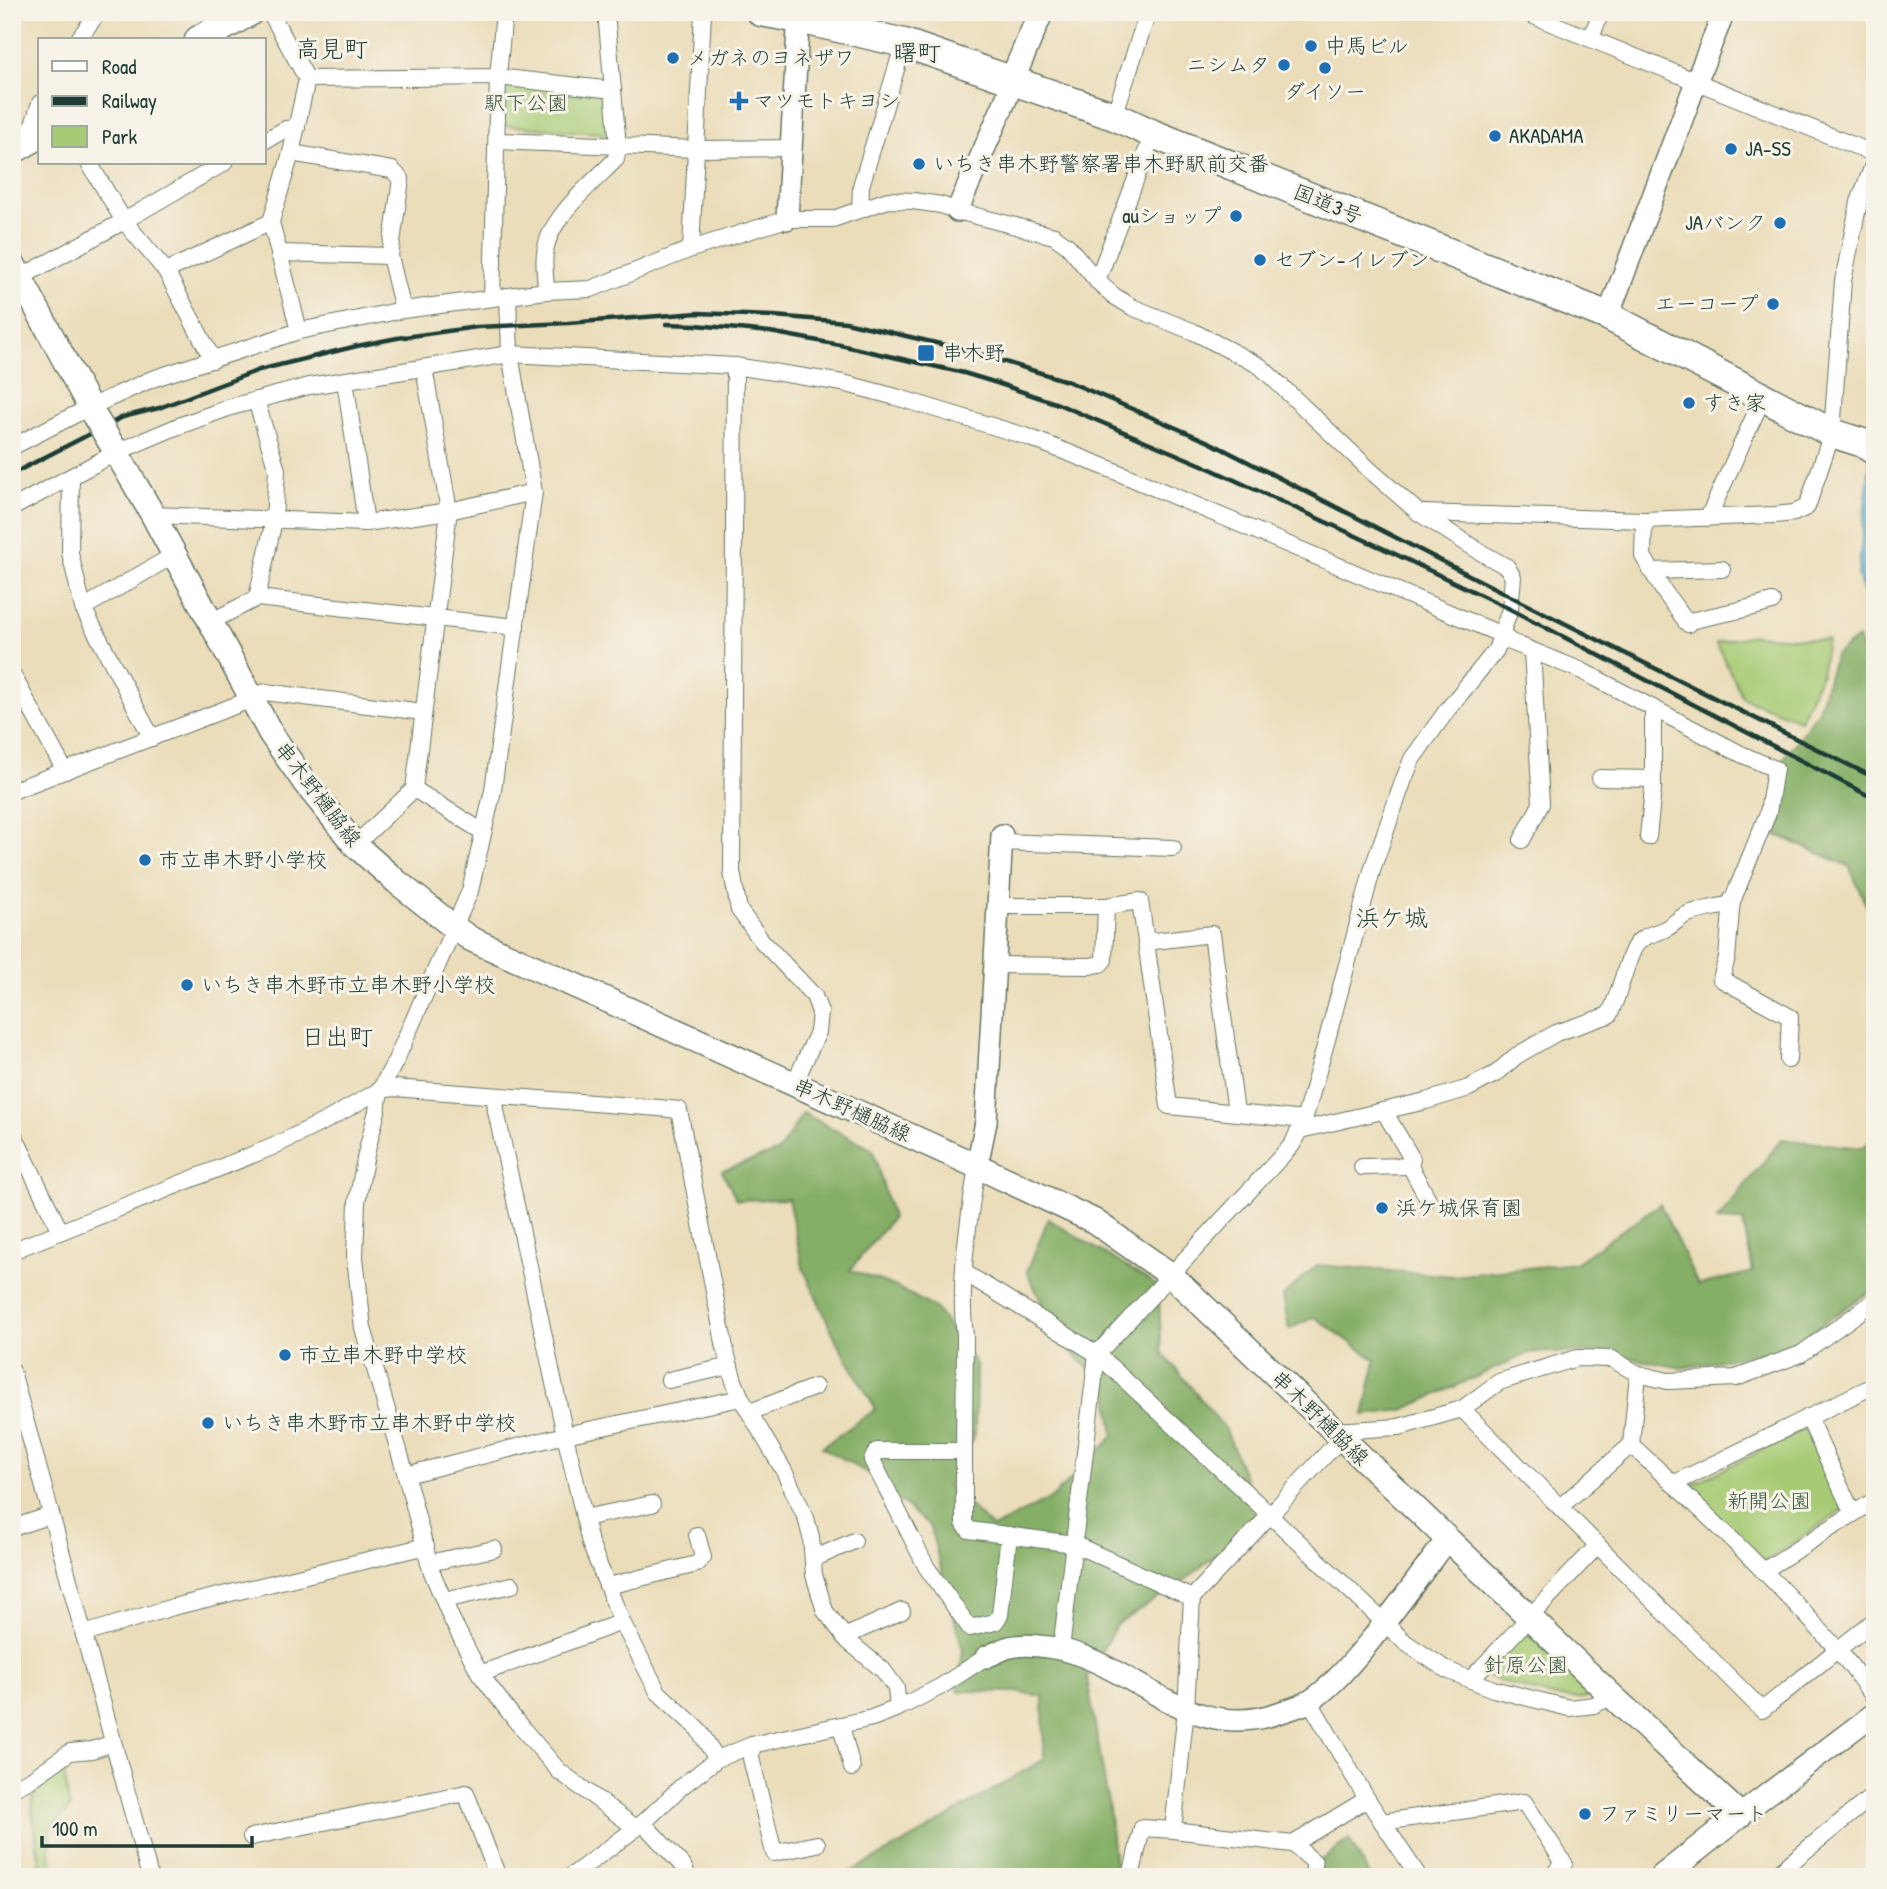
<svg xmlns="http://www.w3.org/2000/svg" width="1887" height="1889" viewBox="0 0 1887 1889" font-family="'Patrick Hand','Klee One',sans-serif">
<rect width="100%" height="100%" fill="#f7f3e8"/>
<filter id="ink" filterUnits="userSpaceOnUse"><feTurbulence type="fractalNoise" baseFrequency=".0143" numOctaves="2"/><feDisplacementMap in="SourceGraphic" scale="14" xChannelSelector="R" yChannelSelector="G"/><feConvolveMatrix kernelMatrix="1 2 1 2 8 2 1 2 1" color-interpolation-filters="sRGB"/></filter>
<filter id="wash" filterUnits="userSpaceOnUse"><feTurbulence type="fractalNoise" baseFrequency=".00686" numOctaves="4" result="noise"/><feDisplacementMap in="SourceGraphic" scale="28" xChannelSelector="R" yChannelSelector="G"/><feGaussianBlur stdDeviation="1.57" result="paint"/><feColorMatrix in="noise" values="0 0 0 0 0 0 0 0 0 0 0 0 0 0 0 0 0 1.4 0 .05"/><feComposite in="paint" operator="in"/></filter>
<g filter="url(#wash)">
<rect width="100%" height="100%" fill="#ebddba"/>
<g fill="#a7cb75" stroke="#638454" stroke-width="2">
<path d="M518,77L603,87L610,134L497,125L496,87Z"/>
<path d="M1752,635L1827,640L1821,674L1800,720L1743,698L1716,643Z"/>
<path d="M1805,1429L1844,1509L1766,1561L1760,1560L1691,1490V1485Z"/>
<path d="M1526,1632L1586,1690L1591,1696C1564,1706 1512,1684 1483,1675Z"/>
<path d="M63,1766L70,1808L51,1828L50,1853L56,1877H42L32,1810L33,1791L47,1777Z"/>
</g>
<g fill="#85af66" stroke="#52764d" stroke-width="2">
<path d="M1858,638L1875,678V925L1849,866L1767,831L1778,797L1782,761L1818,711L1835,655Z"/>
<path d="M803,1113L873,1150L892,1218L850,1270L894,1286L935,1308L976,1364L975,1434L947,1485L993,1528L1053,1497L1114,1436L1107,1386L1060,1341L1027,1272L1048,1219L1158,1286L1162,1352L1226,1430L1261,1518L1186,1579L1116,1625L1087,1678L1109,1808L1116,1877H841L910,1840L1044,1759L1043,1696L1015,1692L957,1691L963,1651L930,1527L869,1474L822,1447L876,1409L837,1342L803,1268L788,1199L737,1200L722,1171L779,1151Z"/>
<path d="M1875,1137V1288L1787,1348L1682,1368L1603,1353L1531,1352L1403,1410L1364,1415L1376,1360L1314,1317L1289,1329L1283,1296L1317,1265L1453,1276L1575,1263L1660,1204L1698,1285L1753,1272L1743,1221L1717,1220L1782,1139L1862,1148Z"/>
<path d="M1349,1839L1370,1877H1300Z"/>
</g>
<path fill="#55b0d3" stroke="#3a7684" stroke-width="2" d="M1875,414V626L1858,576Z"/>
</g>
<g filter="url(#ink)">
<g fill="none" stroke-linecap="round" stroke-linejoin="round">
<defs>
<g id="street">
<path d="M270,12L307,79L291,153L271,222L299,331"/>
<path d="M1524,12L1875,154"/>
<path d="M1591,38L1601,12"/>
<path d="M78,40L98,12"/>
<path d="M307,79L498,77L613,90"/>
<path d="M1114,116L1148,12"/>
<path d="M28,141L40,103"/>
<path d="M264,141L286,129L297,128"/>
<path d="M497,141L696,149L791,148"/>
<path d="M291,153L392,170L401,179L390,256L403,310"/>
<path d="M89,163L124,221L166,271L213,360"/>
<path d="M860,210L861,186L904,43"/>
<path d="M691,249L703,12"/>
<path d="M279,253L390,256"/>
<path d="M166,271L271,222"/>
<path d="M14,281L124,221L224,163"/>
<path d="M1097,281L1153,134"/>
<path d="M546,291C546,279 543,265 545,253C548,218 592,184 616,159L618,146L606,12"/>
<path d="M508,296L510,354L534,492L493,790L470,891L396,1060L380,1090L377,1111L366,1154L357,1202L355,1257L363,1328L406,1475L431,1570L452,1620L480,1674L516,1721L559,1771L636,1828"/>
<path d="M492,297L498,77L504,12"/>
<path d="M735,366L732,872L739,910L762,941L814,996L820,1012L818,1032L794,1084"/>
<path d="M345,380L366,523"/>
<path d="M256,400L277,470L274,520L257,598"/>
<path d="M12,447L90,407L152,379L299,331L403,310L546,291L591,289L691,249L787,219H833L888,200L913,201L941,205L957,211L1054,236L1068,246L1097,281L1114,296L1132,307L1194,332L1260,366L1371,471L1419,513L1482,553L1507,567L1513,577L1510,609L1496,650L1448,709L1412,759L1404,779L1373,867L1326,1043L1304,1120L1292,1145L1097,1354L965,1273"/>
<path d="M71,477L70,553L83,608L152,738"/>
<path d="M12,508L117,452L176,427L231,407L309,386L510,354L735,366L843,383L896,397L1025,436L1105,467L1502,635L1511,642L1582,671L1741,754L1775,769L1768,813L1731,904C1717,908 1701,909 1688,914C1679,917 1674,925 1665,929C1653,935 1641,935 1634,948C1624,968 1620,994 1609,1015L1556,1033L1516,1056L1497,1073L1469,1088L1426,1101L1300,1130"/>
<path d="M1422,513L1644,520L1775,515L1794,513L1807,507L1832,433L1843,281L1859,202L1875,160"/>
<path d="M153,515L366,523L449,511L534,492"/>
<path d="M1708,518L1763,397"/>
<path d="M1644,520L1643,556L1663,590L1688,624"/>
<path d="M1651,571L1722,569"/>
<path d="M83,608L174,555"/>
<path d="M210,622L257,598L516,627"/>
<path d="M1686,622C1715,615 1744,610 1772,602"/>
<path d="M12,674L65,771"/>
<path d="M1600,778L1653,779"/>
<path d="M414,789L483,832"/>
<path d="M12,791L252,699L265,692L423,712"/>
<path d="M1648,837L1653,789V709"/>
<path d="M1522,840L1541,804L1532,651"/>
<path d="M1001,842L1173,848"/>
<path d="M355,845L414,789L449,511L424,368"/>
<path d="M1732,899L1727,958L1721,979L1790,1017L1788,1060"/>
<path d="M998,906H1106L1140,901L1146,942"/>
<path d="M995,965L1090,966L1100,964L1104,960L1106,906"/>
<path d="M495,1096L496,1111L565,1435L590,1543L622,1622L658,1692L698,1729L717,1759"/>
<path d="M1236,1112L1212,934L1146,942L1169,1106L1304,1120"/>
<path d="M12,1131L60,1231"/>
<path d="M977,1166C969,1219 958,1282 965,1335L964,1451H877L872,1460L927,1568L970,1628L995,1622L1000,1615L1009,1535"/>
<path d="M1410,1166L1428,1199"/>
<path d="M1362,1167L1410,1166L1412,1159L1384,1111"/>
<path d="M12,1251L272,1147L327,1120L380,1090L394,1088L659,1108L679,1110L726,1353L734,1381L741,1398L784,1471L806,1518L811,1537L814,1575L825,1611L848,1641L883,1670L896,1688L898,1708"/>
<path d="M1097,1354L1270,1515L1192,1598L1186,1709L1173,1830L1293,1844L1367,1799"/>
<path d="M12,1371L150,1877"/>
<path d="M669,1380L730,1366"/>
<path d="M1462,1409L1762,1710L1875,1620"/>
<path d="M750,1412L815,1387"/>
<path d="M1808,1417L1853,1514"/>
<path d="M1334,1431L1399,1427L1462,1409L1499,1382L1577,1358L1612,1359L1638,1374L1668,1381L1736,1378L1801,1354L1875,1301"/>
<path d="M1341,1438L1270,1515L1406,1643L1447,1670L1493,1689L1569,1708L1594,1705L1612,1696"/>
<path d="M1631,1445C1702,1509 1772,1576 1836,1648C1850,1663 1862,1682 1875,1698"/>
<path d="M964,1451V1523L969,1530L1074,1544L1192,1598"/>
<path d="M406,1475L565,1435L741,1398"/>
<path d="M1673,1484L1875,1385"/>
<path d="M1560,1507L1631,1445L1638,1374"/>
<path d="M584,1518L652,1504"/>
<path d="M12,1528L51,1515"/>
<path d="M813,1559L854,1541"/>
<path d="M429,1563L494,1549"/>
<path d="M1763,1571L1875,1500"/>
<path d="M608,1586L697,1564L703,1557L697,1535"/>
<path d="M444,1600L512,1585"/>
<path d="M84,1634L173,1607L426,1546"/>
<path d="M844,1637L902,1611"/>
<path d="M1061,1649L1097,1354"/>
<path d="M480,1674L622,1622"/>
<path d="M1470,1680L1598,1545"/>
<path d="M1310,1702L1367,1799L1419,1877"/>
<path d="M841,1726L852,1768"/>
<path d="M752,1745L751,1758L774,1853L817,1844"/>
<path d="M12,1789L30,1780L70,1752L92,1750L113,1743"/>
<path d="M1382,1822L1524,1802L1564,1863L1551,1877"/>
<path d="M643,1823L683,1866L688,1877"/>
<path d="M251,1837L466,1793L498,1877"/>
<path d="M1293,1844L1314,1862V1874L1308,1877"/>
<path d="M1676,1865L1690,1877"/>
<path d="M570,1877L643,1823L681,1787L717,1759L752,1745L872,1718L898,1708L940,1687L986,1657"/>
<path d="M1131,1877L1142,1828L1173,1830"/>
<path d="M1773,1877L1875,1794"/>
</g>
<g id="secondary">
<path d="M957,211L1007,97L1011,82"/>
<path d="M787,219L799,12"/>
<path d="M1608,316L1696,82L1724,12"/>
<path d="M977,1166L986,1122L1002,835"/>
<path d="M986,1657C993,1654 999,1651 1006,1648C1019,1644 1035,1645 1048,1647C1131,1658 1187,1747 1281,1712C1290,1709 1302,1706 1310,1701C1332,1687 1354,1660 1370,1641C1397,1608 1422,1573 1447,1539"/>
<path d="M1740,1815L1875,1713"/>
</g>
<g id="primary">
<path d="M1011,82L1041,12"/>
<path d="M12,262L95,417"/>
<path d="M112,445L153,515L271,734L306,784L355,845L397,882L455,928L471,939L977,1166L1094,1221L1171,1275L1612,1696L1740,1815L1662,1877"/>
</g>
<g id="highway">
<path d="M761,12L799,19L904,43L1114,116L1153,134L1608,316L1832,433L1863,443L1875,451"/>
<path d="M199,40L249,12"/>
<path d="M12,150L40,134"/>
</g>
</defs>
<use href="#street" stroke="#667563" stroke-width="18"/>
<use href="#secondary" stroke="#667563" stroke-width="24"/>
<use href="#primary" stroke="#667563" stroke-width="27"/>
<use href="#highway" stroke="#667563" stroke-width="31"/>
<use href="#street" stroke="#fff" stroke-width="16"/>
<use href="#secondary" stroke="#fff" stroke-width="21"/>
<use href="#primary" stroke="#fff" stroke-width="24"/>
<use href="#highway" stroke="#fff" stroke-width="28"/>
<g stroke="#1f3d34" stroke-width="4.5">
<path d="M666,324L696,325L770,332L840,345L964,373L997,383L1058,404L1202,465L1393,553L1510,609L1875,799"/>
<path d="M12,474L123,417L159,408L259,370L357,346L397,338L477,327L568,323L698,313L774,316L846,322L966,350L1067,381L1209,442L1512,597L1875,778"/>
</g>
<defs>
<path id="primary-bridge" d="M95,417L112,445"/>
</defs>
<use href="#primary-bridge" stroke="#667563" stroke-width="27" stroke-linecap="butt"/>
<use href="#primary-bridge" stroke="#fff" stroke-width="24"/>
</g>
</g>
<g fill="#1f6fb2" stroke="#f7f3e8" stroke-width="2.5">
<circle cx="1311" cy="46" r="7"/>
<circle cx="673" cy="58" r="7"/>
<circle cx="1284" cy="65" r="7"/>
<circle cx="1325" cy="68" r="7"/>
<path d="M735.5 90.5h7v7h7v7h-7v7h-7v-7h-7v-7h7z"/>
<circle cx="1495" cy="136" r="7"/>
<circle cx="1731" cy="149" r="7"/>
<circle cx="919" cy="164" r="7"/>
<circle cx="1236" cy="216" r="7"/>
<circle cx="1780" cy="223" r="7"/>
<circle cx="1260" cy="260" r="7"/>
<circle cx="1773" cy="304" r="7"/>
<rect x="917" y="344" width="18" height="18" rx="3.5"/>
<circle cx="1689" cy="403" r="7"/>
<circle cx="145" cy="860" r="7"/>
<circle cx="187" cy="985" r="7"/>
<circle cx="1382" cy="1208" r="7"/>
<circle cx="285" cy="1355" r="7"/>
<circle cx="208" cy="1423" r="7"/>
<circle cx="1585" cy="1814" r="7"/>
</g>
<g text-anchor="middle" stroke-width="6" stroke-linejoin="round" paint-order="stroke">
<g font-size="21" fill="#1f3d34" stroke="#f7f3e8" text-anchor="start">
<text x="1325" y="53">中馬ビル</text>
<text x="687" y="65">メガネのヨネザワ</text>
<text x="1270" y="72" text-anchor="end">ニシムタ</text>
<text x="1325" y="99" text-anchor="middle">ダイソー</text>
<text x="753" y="108">マツモトキヨシ</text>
<text x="1509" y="143">AKADAMA</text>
<text x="1745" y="156">JA-SS</text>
<text x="933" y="171">いちき串木野警察署串木野駅前交番</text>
<text x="1222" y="223" text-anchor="end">auショップ</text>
<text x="1766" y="230" text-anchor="end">JAバンク</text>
<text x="1274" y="267">セブン-イレブン</text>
<text x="1759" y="311" text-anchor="end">エーコープ</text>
<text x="942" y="360">串木野</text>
<text x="1703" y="410">すき家</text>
<text x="159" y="867">市立串木野小学校</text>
<text x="201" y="992">いちき串木野市立串木野小学校</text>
<text x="1396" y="1215">浜ケ城保育園</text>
<text x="299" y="1362">市立串木野中学校</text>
<text x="222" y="1430">いちき串木野市立串木野中学校</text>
<text x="1599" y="1821">ファミリーマート</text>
</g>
<g font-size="21" fill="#3a5941" stroke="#f7f3e8">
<text x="526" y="110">駅下公園</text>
<text x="1769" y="1508">新開公園</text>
<text x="1526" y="1672">針原公園</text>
</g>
<g font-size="21" fill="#1f3d34" stroke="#f7f3e8">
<text transform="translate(1328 204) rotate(22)" y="7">国道3号</text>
<text transform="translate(318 794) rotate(52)" y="7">串木野樋脇線</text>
<text transform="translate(852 1110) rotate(24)" y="7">串木野樋脇線</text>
<text transform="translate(1320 1418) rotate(44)" y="7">串木野樋脇線</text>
</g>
<g font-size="24" fill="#1f3d34" stroke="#f7f3e8">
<text x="332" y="57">高見町</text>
<text x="917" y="61">曙町</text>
<text x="1392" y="926">浜ケ城</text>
<text x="337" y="1045">日出町</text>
</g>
</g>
<rect width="1887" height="1889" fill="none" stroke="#f7f3e8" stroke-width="42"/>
<rect x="38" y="38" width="228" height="126" fill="#f7f3e8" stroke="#a1aaa0" stroke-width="2"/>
<rect x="52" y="61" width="35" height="10" fill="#ffffff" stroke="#a1aaa0" stroke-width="2"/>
<text x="102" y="74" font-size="21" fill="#1f3d34">Road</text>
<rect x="52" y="96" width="35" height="10" fill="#1f3d34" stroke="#a1aaa0" stroke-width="2"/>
<text x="102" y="108" font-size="21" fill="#1f3d34">Railway</text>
<rect x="52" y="126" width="35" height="21" fill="#a7cb75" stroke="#a1aaa0" stroke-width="2"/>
<text x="102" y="144" font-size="21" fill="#1f3d34">Park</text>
<path d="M42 1836v10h210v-10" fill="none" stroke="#1f3d34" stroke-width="3.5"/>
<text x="52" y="1836" font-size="21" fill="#1f3d34" stroke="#f7f3e8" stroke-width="5" paint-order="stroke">100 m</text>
</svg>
